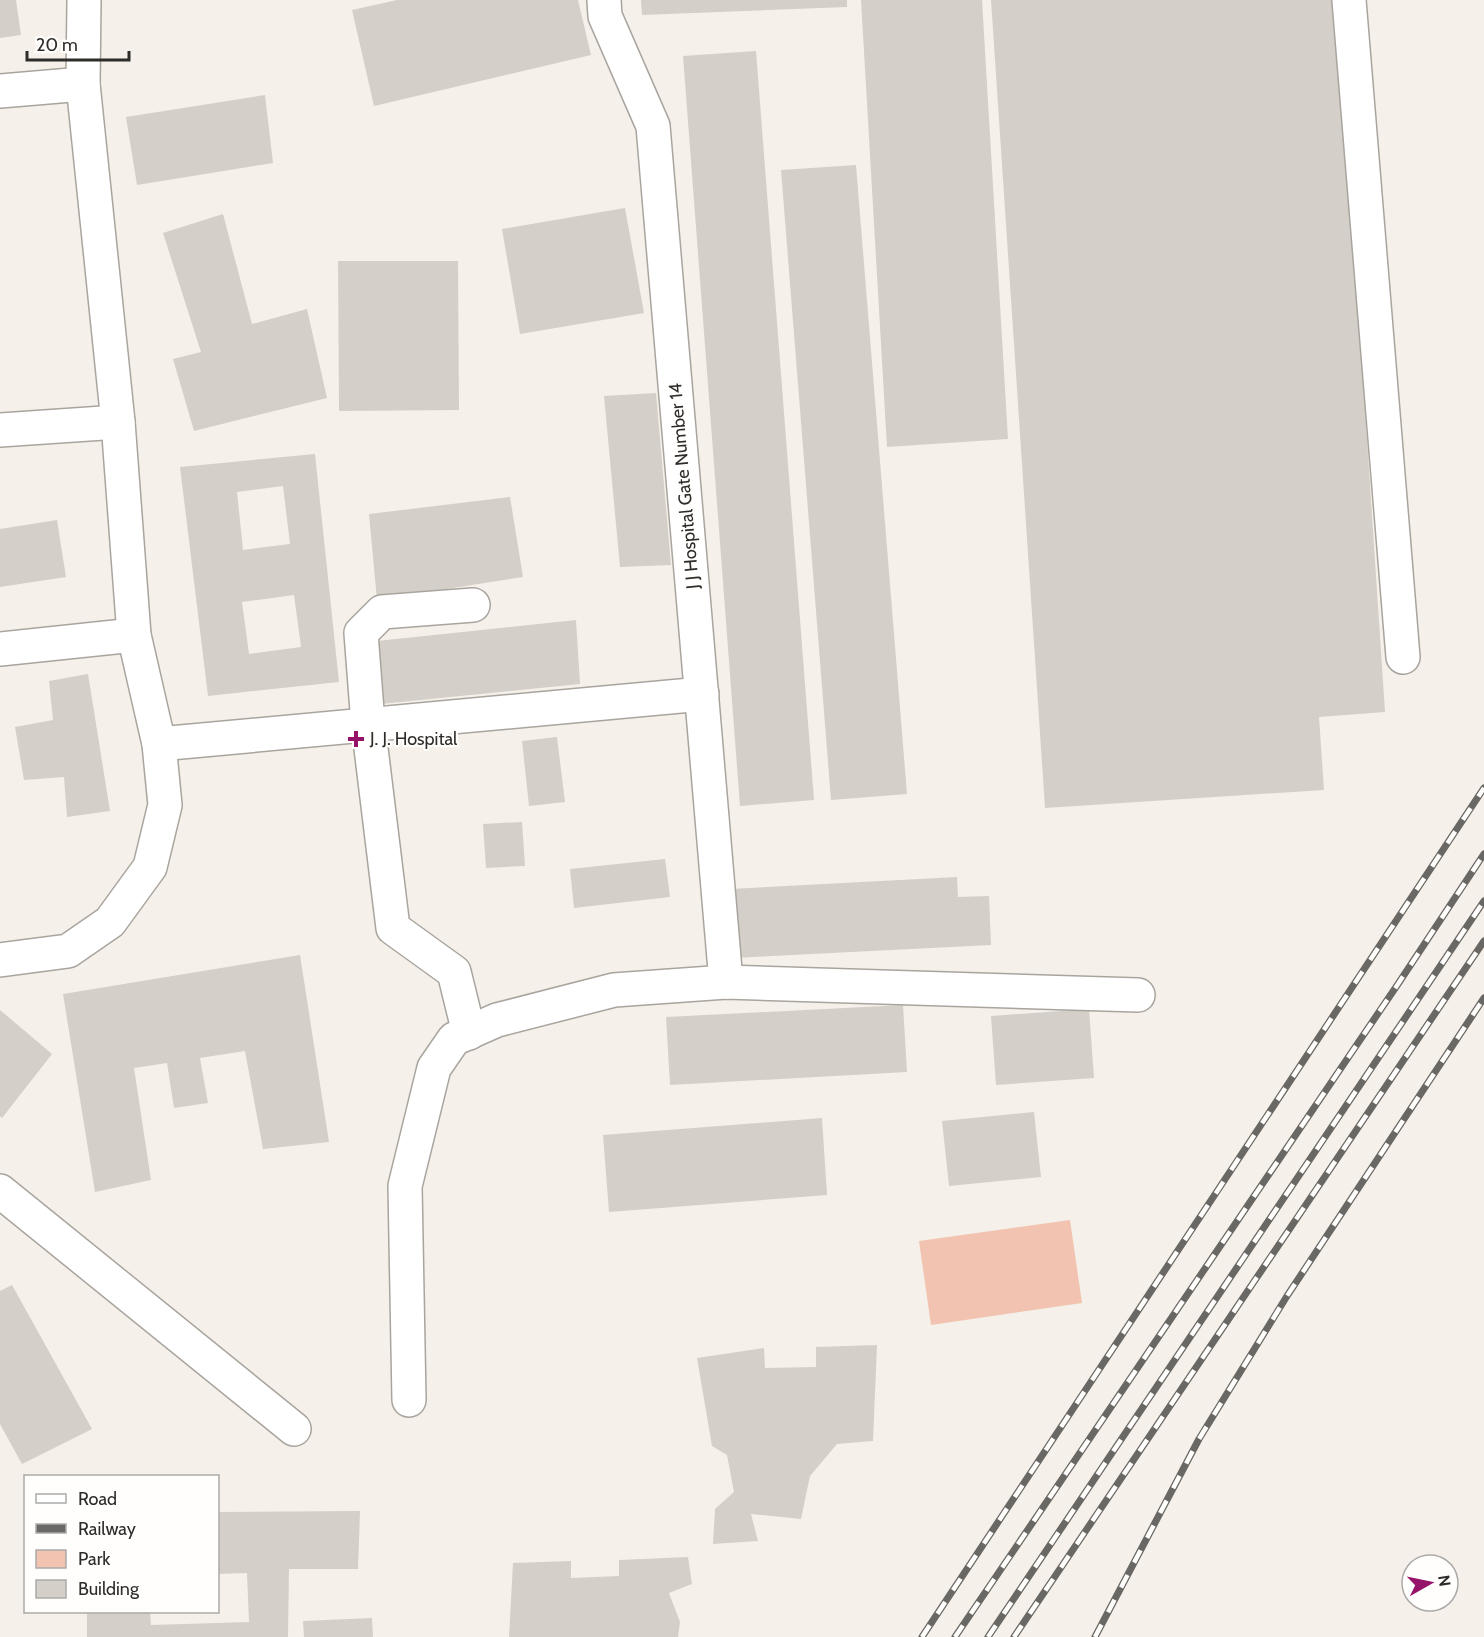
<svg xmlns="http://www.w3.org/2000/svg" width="1484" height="1637" viewBox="0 0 1484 1637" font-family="Cabin,sans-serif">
<rect width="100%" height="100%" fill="#f5f0e9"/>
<path fill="#f1c3b0" d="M1070,1220L1082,1303L931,1325L919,1241Z"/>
<g fill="#d5cfc9" fill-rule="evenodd">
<path d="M0,0H16L21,35L0,38Z"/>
<path d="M397,0H578L591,55L374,106L352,10Z"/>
<path d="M641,0H847V7L642,15Z"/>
<path d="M861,0H982L1008,439L887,447Z"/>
<path d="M991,0H1338L1385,712L1319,717L1324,790L1045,808Z"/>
<path d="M756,51L814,800L740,806L683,56Z"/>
<path d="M265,95L273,163L137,185L126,117Z"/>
<path d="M856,165L907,794L831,800L781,170Z"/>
<path d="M625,208L644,313L520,334L502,229Z"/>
<path d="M223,214L252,324L307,309L327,398L194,431L173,359L201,352L163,233Z"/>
<path d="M338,261H458L459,410L339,411Z"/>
<path d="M656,393L671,565L620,567L604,396Z"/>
<path d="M315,454L339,682L208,696L180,467ZM283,486L290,544L243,550L237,492ZM294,595L301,647L249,654L242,602Z"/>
<path d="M510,497L523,577L377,600L369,514Z"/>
<path d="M57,520L66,577L0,587V529Z"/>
<path d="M576,620L580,684L381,704L377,641Z"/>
<path d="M88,674L110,811L67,817L64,777L24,780L15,727L53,720L49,681Z"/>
<path d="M557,737L565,802L529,806L522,741Z"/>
<path d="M522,822L525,866L486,868L483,824Z"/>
<path d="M665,859L670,897L574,908L570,869Z"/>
<path d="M957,877L958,897L989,896L991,945L733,958L730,889Z"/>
<path d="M300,955L329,1142L263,1149L245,1051L200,1058L208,1103L174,1108L167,1063L134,1068L151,1180L95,1192L63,994Z"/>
<path d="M903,1005L907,1072L670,1085L666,1017Z"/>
<path d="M1089,1009L1094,1078L996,1085L991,1016Z"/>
<path d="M0,1010L52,1054L2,1118L0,1116Z"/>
<path d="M1034,1112L1041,1177L949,1186L942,1121Z"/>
<path d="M822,1118L827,1195L609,1212L603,1135Z"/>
<path d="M12,1285L92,1429L22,1464L0,1424V1291Z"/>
<path d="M877,1345L873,1441L837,1444L810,1476L801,1519L751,1514L758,1541L713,1544L715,1509L734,1492L727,1455L712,1446L697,1358L764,1348L765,1368L816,1367V1347Z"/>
<path d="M360,1511L358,1569H289L288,1637H87V1612H150L151,1625L249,1622L247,1573L218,1574V1512Z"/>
<path d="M688,1557L692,1584L669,1593L680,1622L678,1637H509L513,1563L571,1561V1578L619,1576V1560Z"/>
<path d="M372,1618L373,1637H304L303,1621Z"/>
</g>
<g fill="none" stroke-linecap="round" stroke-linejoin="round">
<defs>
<g id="minor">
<path d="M604,0L605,16L653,126L726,982"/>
<path d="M1349,0L1403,657"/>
<path d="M0,91L83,84"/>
<path d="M0,430L118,422"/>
<path d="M0,649L134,635"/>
<path d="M159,744L702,694"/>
<path d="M0,960L68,951L110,922L150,867L165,805L159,744L134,635L118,422L83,84L84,0"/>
<path d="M469,1033L454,972L393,928L368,724L361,633L382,612L473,605"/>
<path d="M0,1191L294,1429"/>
<path d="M409,1400L405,1186L434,1068L454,1039L497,1020L614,990L726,982L1138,995"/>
</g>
</defs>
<use href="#minor" stroke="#a9a59e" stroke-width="36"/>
<use href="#minor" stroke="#fff" stroke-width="33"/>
<defs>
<g id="rail">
<path d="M922,1637L1484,788"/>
<path d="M955,1637L1398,984L1484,854"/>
<path d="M988,1637L1484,901"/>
<path d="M1014,1637L1484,941"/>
<path d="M1095,1637L1199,1439L1287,1296L1484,998"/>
</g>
</defs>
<use href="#rail" stroke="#6a6864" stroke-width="7"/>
<use href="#rail" stroke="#fffefd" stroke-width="4.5" stroke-dasharray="14" stroke-linecap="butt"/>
</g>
<path fill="#96136a" stroke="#fffefd" stroke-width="2" d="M353 730h6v6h6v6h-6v6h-6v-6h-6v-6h6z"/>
<g text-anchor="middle" stroke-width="4.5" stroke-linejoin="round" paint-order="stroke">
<g font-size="18" fill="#2d2c29" stroke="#fffefd">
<text transform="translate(684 486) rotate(-95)" y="6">J J Hospital Gate Number 14</text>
</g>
<g font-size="18" fill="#2d2c29" stroke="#fffefd" text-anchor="start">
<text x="370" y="745">J. J. Hospital</text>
</g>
</g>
<rect x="24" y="1475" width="195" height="138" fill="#fffefd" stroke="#abaaa8" stroke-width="1.5"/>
<rect x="36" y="1494" width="30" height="9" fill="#ffffff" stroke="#abaaa8" stroke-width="1.5"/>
<text x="78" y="1505" font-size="18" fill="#2d2c29">Road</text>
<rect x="36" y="1524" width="30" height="9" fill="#6a6864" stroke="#abaaa8" stroke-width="1.5"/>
<text x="78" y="1535" font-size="18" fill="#2d2c29">Railway</text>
<rect x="36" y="1550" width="30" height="18" fill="#f1c3b0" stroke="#abaaa8" stroke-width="1.5"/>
<text x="78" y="1565" font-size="18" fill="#2d2c29">Park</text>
<rect x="36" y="1580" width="30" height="18" fill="#d5cfc9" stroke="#abaaa8" stroke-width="1.5"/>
<text x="78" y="1595" font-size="18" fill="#2d2c29">Building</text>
<g transform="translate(1430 1583) rotate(81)"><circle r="28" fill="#fffefd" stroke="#abaaa8" stroke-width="1.5"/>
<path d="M0-4.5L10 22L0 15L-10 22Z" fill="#96136a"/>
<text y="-9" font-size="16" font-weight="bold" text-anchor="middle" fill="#2d2c29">N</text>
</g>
<path d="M27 51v9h102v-9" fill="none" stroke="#2d2c29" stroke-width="3"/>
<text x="36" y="51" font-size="18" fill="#2d2c29" stroke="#fffefd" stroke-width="4.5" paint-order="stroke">20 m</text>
</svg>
